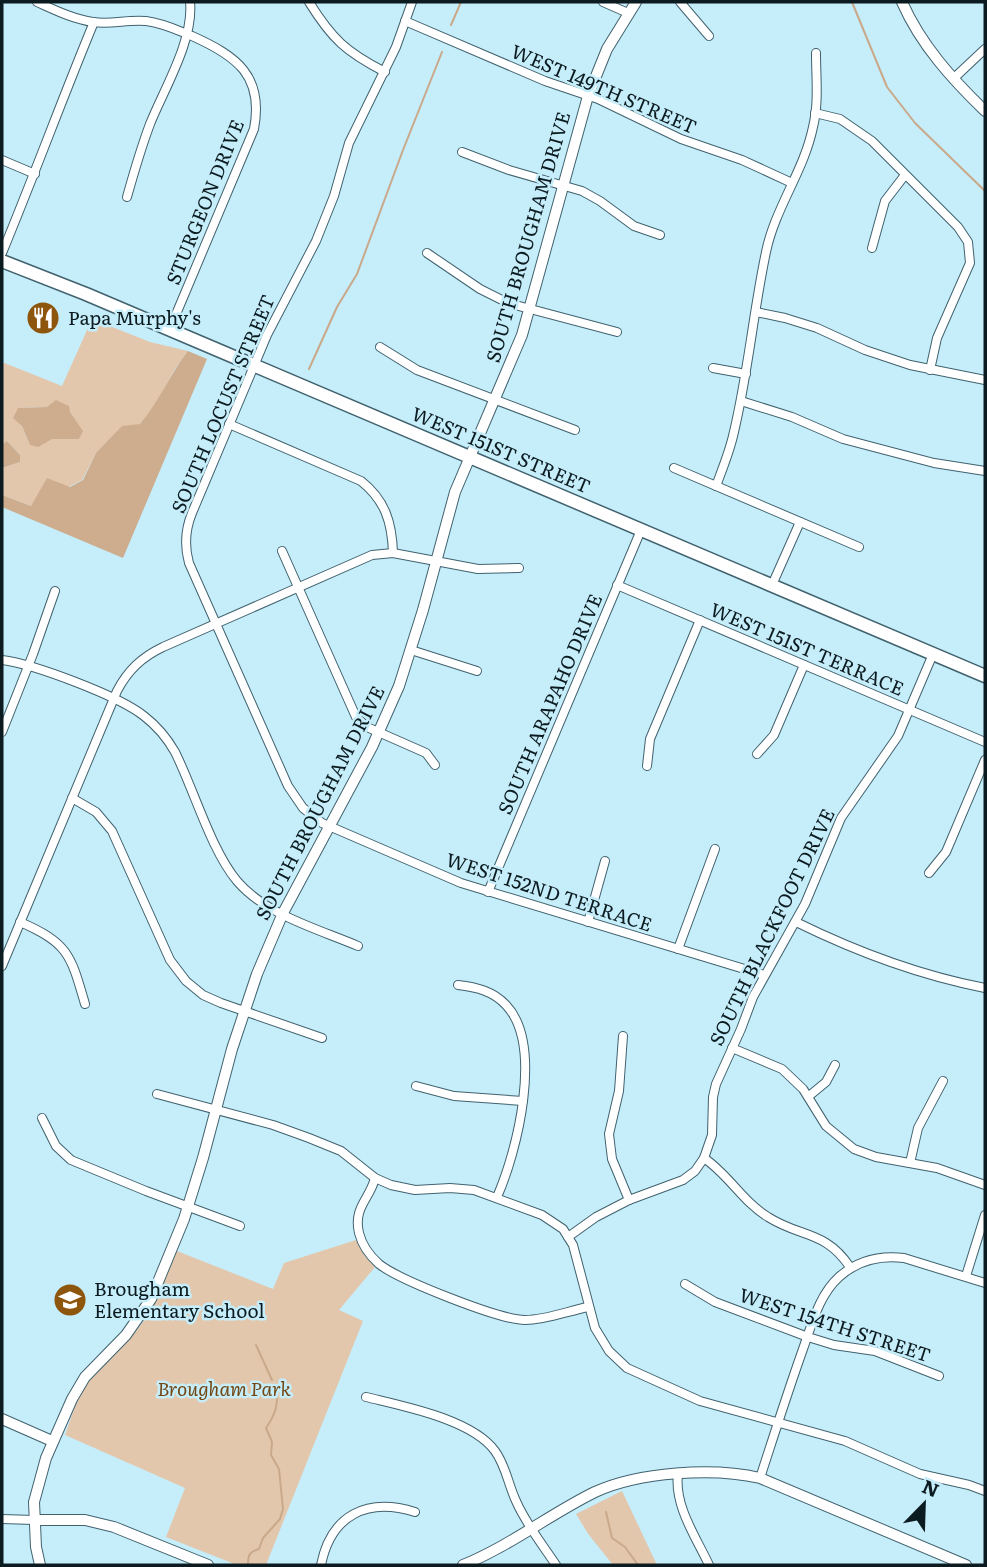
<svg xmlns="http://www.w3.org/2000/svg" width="987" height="1567" viewBox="0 0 987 1567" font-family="Literata,serif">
<rect width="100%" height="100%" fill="#c6edfa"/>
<g fill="#e3c7ad" fill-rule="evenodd">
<path d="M92,319L150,342L188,351L175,369L153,409L140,424L96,453L82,480L31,506L2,495V468L20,462V455L7,441L2,444V362L62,386ZM47,407L70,412L82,431L79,439H52L30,445L22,426L18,408Z"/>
<path d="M356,1240L365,1256L375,1267L339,1310L363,1321L266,1565H237L166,1537L185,1488L65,1435L76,1403L88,1382L136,1331L149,1314L177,1251L273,1289L284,1263Z"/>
<path d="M622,1491L657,1565H613L589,1535L576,1514Z"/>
</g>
<g fill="#cdad8e">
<path d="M188,351L207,359L123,558L2,507V495L31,506L47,478L70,487L83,480L96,453L122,426L140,424C159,402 170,374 188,351Z"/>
<path d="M56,400L69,406L70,412L83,431L79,439H52L38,447L30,445L22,426L13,418L18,408L47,407Z"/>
<path d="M7,441L20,455V462L2,468V444Z"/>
</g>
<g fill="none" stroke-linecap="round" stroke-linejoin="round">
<g stroke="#c9a98a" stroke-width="2">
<path d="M852,2L887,87L915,123L985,191"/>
<path d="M451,25L461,2"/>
<path d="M309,369L337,307L357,274L403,150L442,52"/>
<path d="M256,1345L272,1380"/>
<path d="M606,1512L612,1538L625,1547L638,1565"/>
<path d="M248,1565C248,1555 249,1552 259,1549L263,1538L280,1519L283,1509L279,1469L271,1455L272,1442L266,1428C275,1415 279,1404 276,1389"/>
</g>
<defs>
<g id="minor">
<path d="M37,2C55,10 73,19 93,22C111,25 128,19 146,21C163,23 177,30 192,36C237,56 264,76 254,129L169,331"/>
<path d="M309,2C332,39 346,52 385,72"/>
<path d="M412,2L396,47L349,143L334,196L316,241L267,335L192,513C185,530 184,545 189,563L288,786L303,808L322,823L461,883L764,975"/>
<path d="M603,2L628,13"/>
<path d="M680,2L709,36"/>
<path d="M405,21L545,81L598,99L681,139L742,160L792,183"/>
<path d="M953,79L985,49"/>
<path d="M815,113L840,119L872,141L958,227L968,242L970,263L937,338L930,370"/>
<path d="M462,152L509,170L582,191L600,201L634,226L660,235"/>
<path d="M2,160L35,174"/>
<path d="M127,197C134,172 141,148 150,124C164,89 194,40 190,2"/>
<path d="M872,248L885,201L905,175"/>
<path d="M2,253C34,176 62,99 94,22"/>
<path d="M427,253L480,289L508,303L617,332"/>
<path d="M756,312L785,318L817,328L865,350L910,365L985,380"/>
<path d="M380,347L417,370L575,430"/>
<path d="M713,368L746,374"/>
<path d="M741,401L792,417L843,439L934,463L985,471"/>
<path d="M229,424L361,481C385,500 392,522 393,553"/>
<path d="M674,468L859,547"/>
<path d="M716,486C722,470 729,453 733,436C748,375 753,313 766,252C775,208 804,171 813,127C819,103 816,77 816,53"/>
<path d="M282,551L356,717L367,727L426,753L435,765"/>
<path d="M617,585L985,742"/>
<path d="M772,585L800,522"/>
<path d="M411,650L477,671"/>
<path d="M2,660C34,664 119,696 144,716C157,726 167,738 175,752C194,790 211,850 237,881C266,915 318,929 358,946"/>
<path d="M2,732L33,654L55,591"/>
<path d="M757,754L774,735L804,665"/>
<path d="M647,766L650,739L700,620"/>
<path d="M72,798L96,812L112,831L170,960L186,981L203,995L221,1003L322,1038"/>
<path d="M929,873L946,852L985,760"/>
<path d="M488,892L641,530"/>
<path d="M20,922C69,943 71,956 85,1004"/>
<path d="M588,922L605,861"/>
<path d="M796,922C857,952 918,975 985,988"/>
<path d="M678,949L715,849"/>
<path d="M2,966L117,691C128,670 142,657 163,647L372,555L393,553L478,569L519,568"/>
<path d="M458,985C476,987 493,991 506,1005C544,1045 517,1152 497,1197"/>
<path d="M623,1036L619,1091L609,1134L612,1159L629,1200"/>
<path d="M732,1048L782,1069L803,1089L826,1126L854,1149L876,1157L937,1168L985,1185"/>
<path d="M416,1086L454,1096L523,1101"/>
<path d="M157,1094L273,1125L309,1138L341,1151L375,1178L391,1185L415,1190L450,1188L474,1190L542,1215L563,1229L573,1245L595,1328L609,1351L627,1368L700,1401L845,1441L920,1474L969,1485L985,1491"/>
<path d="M809,1096L826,1082L835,1065"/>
<path d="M42,1118L56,1146L71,1160L146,1191L240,1226"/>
<path d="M704,1158C729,1175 743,1202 768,1217C801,1238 825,1230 850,1267"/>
<path d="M910,1163L918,1128L943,1081"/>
<path d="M375,1178C370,1199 353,1207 359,1233C362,1245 370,1256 379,1264C399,1280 500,1320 525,1320C546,1320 568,1311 588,1307"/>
<path d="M568,1237L596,1217L629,1200L683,1180L695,1171L704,1158L712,1135L713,1097L716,1084L741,1029L753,997L805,904L841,818L898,736L933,654"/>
<path d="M966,1276L985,1215"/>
<path d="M685,1284L715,1302L808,1337L834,1345L875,1351L939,1376"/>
<path d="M366,1397C402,1406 472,1419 495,1451C506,1466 508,1484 516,1501C526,1524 542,1544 556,1565"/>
<path d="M678,1474C674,1506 696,1537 709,1565"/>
<path d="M760,1478C774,1435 788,1391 803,1349C812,1324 819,1295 839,1277C858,1260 880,1255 904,1258L985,1283"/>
<path d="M2,1519L34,1520"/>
<path d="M321,1565C331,1515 367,1497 415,1512"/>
</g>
<g id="tertiary">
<path d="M902,2C921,45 952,79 985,111"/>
<path d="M2,1419L52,1441"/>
<path d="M34,1520H85L114,1527L208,1565"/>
<path d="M40,1565L36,1547L34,1502L46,1458L72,1399L85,1377L126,1335L151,1299L184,1219L203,1158L232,1049L257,974L283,913L372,747L399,686L423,610L455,492L522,335L588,96L607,49L636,2"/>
<path d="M463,1565C510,1546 550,1514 595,1492C639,1472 713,1467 760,1478L966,1565"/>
</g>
<path id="primary" d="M2,261L86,294L985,676"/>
</defs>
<use href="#minor" stroke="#40626e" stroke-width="10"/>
<use href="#tertiary" stroke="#40626e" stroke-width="12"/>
<use href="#primary" stroke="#40626e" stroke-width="15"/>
<use href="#minor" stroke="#fff" stroke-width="8"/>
<use href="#tertiary" stroke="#fff" stroke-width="10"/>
<use href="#primary" stroke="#fff" stroke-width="12"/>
</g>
<defs>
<symbol id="restaurant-disc" viewBox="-11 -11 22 22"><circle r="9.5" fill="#8e560d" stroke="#c6edfa"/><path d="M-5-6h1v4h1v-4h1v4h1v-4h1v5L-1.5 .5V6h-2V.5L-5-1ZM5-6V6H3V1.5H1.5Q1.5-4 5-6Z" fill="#fff"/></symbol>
<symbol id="school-disc" viewBox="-11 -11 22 22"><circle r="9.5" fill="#8e560d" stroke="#c6edfa"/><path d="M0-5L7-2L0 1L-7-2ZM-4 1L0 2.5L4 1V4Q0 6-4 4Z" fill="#fff"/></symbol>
</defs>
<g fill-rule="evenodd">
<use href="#restaurant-disc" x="24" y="299" width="38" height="38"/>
<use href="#school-disc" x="51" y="1281" width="38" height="38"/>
</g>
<g text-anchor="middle" stroke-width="5" stroke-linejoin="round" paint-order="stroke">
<g font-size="19" fill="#0c1b20" stroke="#c6edfa">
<text transform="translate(604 89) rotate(23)" y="7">WEST 149TH STREET</text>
<text transform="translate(205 202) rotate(-68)" y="7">STURGEON DRIVE</text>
<text transform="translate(528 237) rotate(-74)" y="7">SOUTH BROUGHAM DRIVE</text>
<text transform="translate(223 404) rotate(-67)" y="7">SOUTH LOCUST STREET</text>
<text transform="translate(501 450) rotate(23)" y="7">WEST 151ST STREET</text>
<text transform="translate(807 649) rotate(23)" y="7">WEST 151ST TERRACE</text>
<text transform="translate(550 704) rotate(-67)" y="7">SOUTH ARAPAHO DRIVE</text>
<text transform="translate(320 803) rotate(-63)" y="7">SOUTH BROUGHAM DRIVE</text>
<text transform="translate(549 892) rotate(18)" y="7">WEST 152ND TERRACE</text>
<text transform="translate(772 927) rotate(-64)" y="7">SOUTH BLACKFOOT DRIVE</text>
<text transform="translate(835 1325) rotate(18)" y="7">WEST 154TH STREET</text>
</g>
<g font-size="19" fill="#0c1b20" stroke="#c6edfa" text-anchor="start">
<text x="68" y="325">Papa Murphy's</text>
<text x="94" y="1296">Brougham<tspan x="94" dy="22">Elementary School</tspan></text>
</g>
<g font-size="19" font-style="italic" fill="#724714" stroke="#c6edfa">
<text x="224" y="1396">Brougham Park</text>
</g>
</g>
<rect width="987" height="1567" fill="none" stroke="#0c1b20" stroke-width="7"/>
<g transform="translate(924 1504) rotate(23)" stroke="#c6edfa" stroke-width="5" paint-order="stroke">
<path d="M0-5L12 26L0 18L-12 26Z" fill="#0c1b20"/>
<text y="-10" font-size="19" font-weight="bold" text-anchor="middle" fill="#0c1b20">N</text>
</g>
</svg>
